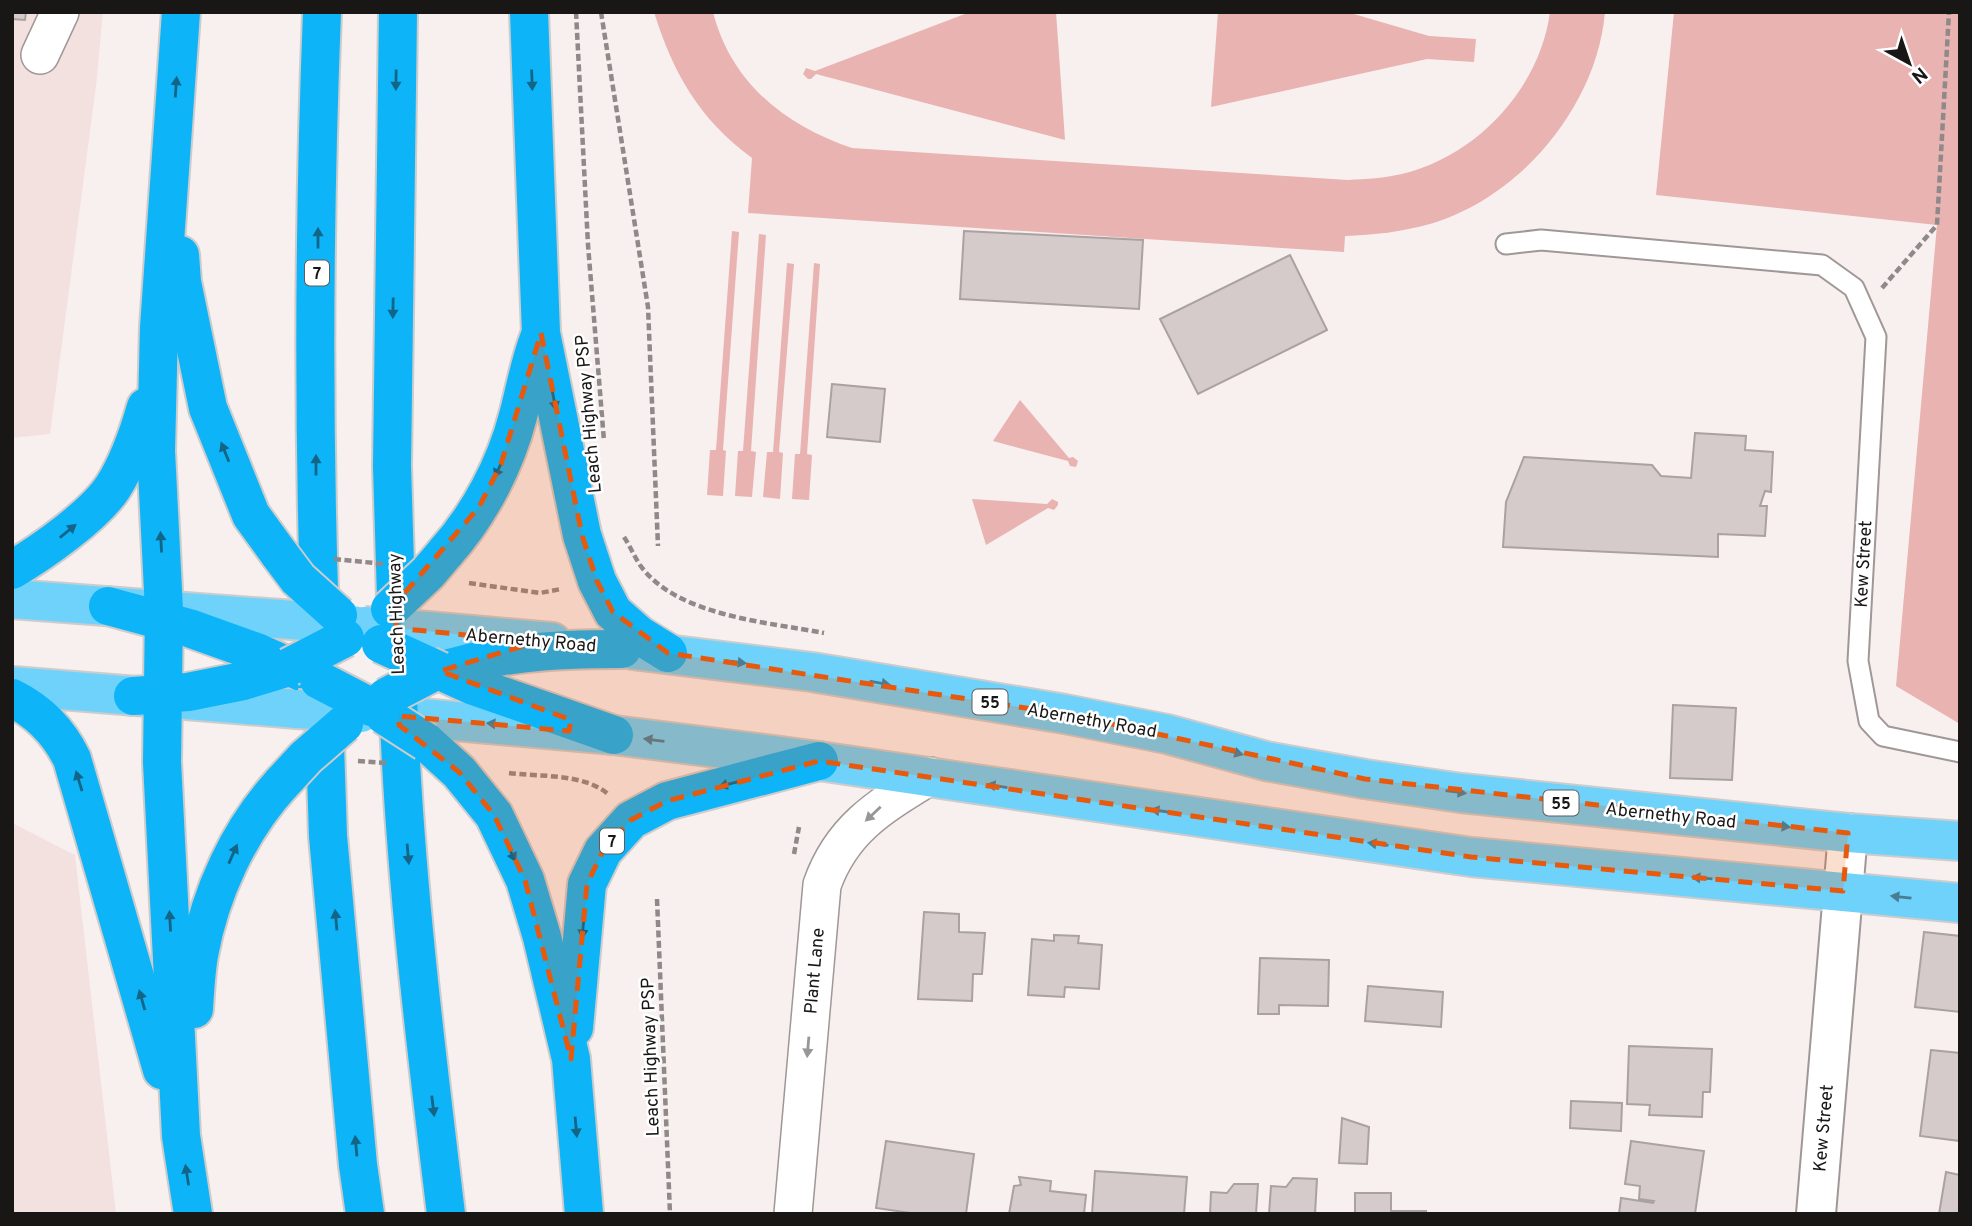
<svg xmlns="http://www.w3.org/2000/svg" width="1972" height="1226" viewBox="0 0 1972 1226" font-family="Overpass,sans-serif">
<rect width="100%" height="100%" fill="#f8efef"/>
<g fill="#f3e1e0">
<path d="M12,12H103L96,86L50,434L12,438Z"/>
<path d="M12,823L75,855L116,1214H12Z"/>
</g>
<g fill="#e9b3b1">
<path d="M654,12H713C731,83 786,126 852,148L1348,180C1366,179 1385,178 1402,174C1477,156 1540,88 1550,12H1605C1597,106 1520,198 1430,224C1401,232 1374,235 1345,236L1344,252L748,213L752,158C699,119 673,73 654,12Z"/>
<path d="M970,12H1056L1065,140L816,74L811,79H808L803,74L806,68L815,71Z"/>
<path d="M1218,12H1347L1429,36L1476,39L1474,62L1427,59L1211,107Z"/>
<path d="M1674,12H1960V724L1896,686L1937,225L1656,195Z"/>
<path d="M732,231L739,232L723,450L726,451L723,496L707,495L710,450H716Z"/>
<path d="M759,234L766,235L751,451L756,452L752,497L735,496L738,451H743Z"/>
<path d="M787,263L794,264L779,452L783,453L780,499L763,497L767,452H773Z"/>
<path d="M814,263L820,264L807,454L812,455L809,500L792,499L795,454H800Z"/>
<path d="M1020,400L1069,458L1073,457L1078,461L1076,467L1070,466L1068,461L993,441Z"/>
<path d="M972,499L1047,504L1052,499L1058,502V505L1054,510L1048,508L986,545Z"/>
</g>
<g fill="#d4cbca" stroke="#aaa1a1" stroke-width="2">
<path d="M12,12H26L25,20L12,19Z"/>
<path d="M964,231L1143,240L1139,309L960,299Z"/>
<path d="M1290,255L1327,330L1198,394L1160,319Z"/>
<path d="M832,384L885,389L880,442L827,437Z"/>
<path d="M1695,433L1746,436L1745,450L1773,452L1771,492L1765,491L1760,506H1767L1765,536L1718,534V557L1503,547L1506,502L1524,457L1652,465L1661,476L1691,478Z"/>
<path d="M1673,705L1736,708L1732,780L1670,778Z"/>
<path d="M924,912L959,914V932L985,933L982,974H973L972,1001L918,999Z"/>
<path d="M1924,932L1960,936V1012L1915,1007Z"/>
<path d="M1054,935L1079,936L1078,943L1102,945L1099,989L1065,987L1064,997L1028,995L1032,939L1054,941Z"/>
<path d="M1260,958L1329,960L1328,1006L1279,1005V1014H1258Z"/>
<path d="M1368,986L1443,992L1441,1027L1365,1021Z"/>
<path d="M1629,1046L1712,1049L1710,1092H1703L1702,1117L1649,1115L1650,1105L1627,1104Z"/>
<path d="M1931,1050L1960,1053V1141L1920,1136Z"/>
<path d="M1571,1101L1622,1103L1621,1131L1570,1128Z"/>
<path d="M1342,1118L1369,1127L1367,1164L1339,1163Z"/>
<path d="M886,1141L974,1154L966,1214H917L876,1208Z"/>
<path d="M1631,1141L1704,1151L1695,1214H1619L1621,1198L1653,1203L1654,1201L1639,1199L1640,1186L1625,1184Z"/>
<path d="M1095,1171L1187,1177L1184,1214H1092Z"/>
<path d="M1946,1172L1960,1175V1214H1939Z"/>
<path d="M1019,1177L1051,1181L1050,1191L1086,1195L1084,1214H1009L1014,1186L1021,1185Z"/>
<path d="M1293,1178L1317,1179L1315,1214H1269L1271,1186L1286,1187Z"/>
<path d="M1234,1184H1258L1256,1214H1210L1211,1192L1227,1193Z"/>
<path d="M1355,1193H1391V1211H1426V1214H1355Z"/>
</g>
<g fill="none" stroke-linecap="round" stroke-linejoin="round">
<defs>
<path id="service" d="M1506,244L1541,240L1822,265L1854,288L1876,337L1858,661L1869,721L1883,736L1960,752"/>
<g id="minor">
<path d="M40,55L60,12"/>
<path d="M793,1214L822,885C842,828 881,806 930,776"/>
</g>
<path id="tertiary" d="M1816,1214L1848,833"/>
<g id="primary">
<path d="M12,599L280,619"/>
<path d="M427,631L552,642"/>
<path d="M633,650L812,672L1065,714L1167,734L1266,761L1365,779L1461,793L1848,833L1960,841"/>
<path d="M12,686L297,709"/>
<path d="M409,717L614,735L819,761L1471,857L1960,903"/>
</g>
<g id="motorway">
<path d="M181,12L159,328L156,451L164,610L162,762L181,1136L193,1214"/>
<path d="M529,12L541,333L582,535L597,581L613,612L639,635L668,653"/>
<path d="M180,255L182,282L208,408L251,515L280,555"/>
<path d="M445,553C479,515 505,466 518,416C525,390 529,364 539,338"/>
<path d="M12,570C42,552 94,516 113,487C129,462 138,435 146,407"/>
<path d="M108,606L189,628L259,653L319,680"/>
<path d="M320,622C313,419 314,215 322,12"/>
<path d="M397,630L392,466L398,12"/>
<path d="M440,671L471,685L614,735"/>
<path d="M430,674C496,652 553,649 622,649"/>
<path d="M133,696L188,692L243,681L289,667"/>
<path d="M398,697C404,870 425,1042 446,1214"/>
<path d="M12,698C40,712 59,732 72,759L162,1070"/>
<path d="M324,714L328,836L358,1165L365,1214"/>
<path d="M426,742L459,772L494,815L525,880L542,937L571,1059L584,1214"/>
<path d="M194,1009C195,991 196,973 199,955C210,893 239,830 282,783"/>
<path d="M574,1028L587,884L603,851L631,820L667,801L819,761"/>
</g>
</defs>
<use href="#service" stroke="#a09797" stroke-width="23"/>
<use href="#minor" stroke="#a09797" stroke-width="40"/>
<use href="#tertiary" stroke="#a09797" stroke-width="42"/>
<use href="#primary" stroke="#ccc" stroke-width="42"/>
<use href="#motorway" stroke="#ccc" stroke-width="42"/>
<g stroke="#8f8989" stroke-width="4.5" stroke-dasharray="7 3.5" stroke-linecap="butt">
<path d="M576,12L588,245L604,441"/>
<path d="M601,12L648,307L658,546"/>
<path d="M1882,288L1937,225L1949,12"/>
<path d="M624,537C630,546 634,556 640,565C676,616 767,622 824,633"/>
<path d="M469,583L540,593L561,589"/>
<path d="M509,773C540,777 583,773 608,794"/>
<path d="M794,854L799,827"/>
<path d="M657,899L670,1214"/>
</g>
<use href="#service" stroke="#fff" stroke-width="19"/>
<use href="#minor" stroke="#fff" stroke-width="37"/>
<use href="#tertiary" stroke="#fff" stroke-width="38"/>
<use href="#primary" stroke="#6ed2fb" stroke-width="38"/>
<use href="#motorway" stroke="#0db4f8" stroke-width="38"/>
<defs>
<g id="primary-bridge">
<path d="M280,619L353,625"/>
<path d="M364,626L427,631"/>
<path d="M297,709L361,713"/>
</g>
<g id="motorway-bridge">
<path d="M280,555L298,579L338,615"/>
<path d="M390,609L428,573L445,553"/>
<path d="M381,644L440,671"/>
<path d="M289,667L345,638"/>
<path d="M319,680L371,707"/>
<path d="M386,697L430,674"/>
<path d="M384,715L426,742"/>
<path d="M282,783L306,757L344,724"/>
</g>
</defs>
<use href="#primary-bridge" stroke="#ccc" stroke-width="42" stroke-linecap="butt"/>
<use href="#motorway-bridge" stroke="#ccc" stroke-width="42" stroke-linecap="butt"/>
<g stroke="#8f8989" stroke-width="4.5" stroke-dasharray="7 3.5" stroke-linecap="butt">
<path d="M334,559L384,564"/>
<path d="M358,761L387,763"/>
</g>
<use href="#primary-bridge" stroke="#6ed2fb" stroke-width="38"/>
<use href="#motorway-bridge" stroke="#0db4f8" stroke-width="38"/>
</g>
<defs><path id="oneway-solid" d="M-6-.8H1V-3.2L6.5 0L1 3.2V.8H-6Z" transform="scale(1.75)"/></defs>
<g fill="#136587">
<use href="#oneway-solid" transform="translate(396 80) rotate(91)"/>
<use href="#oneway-solid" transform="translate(532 80) rotate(88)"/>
<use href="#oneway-solid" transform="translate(176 87) rotate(-86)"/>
<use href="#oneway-solid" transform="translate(318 238) rotate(-90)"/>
<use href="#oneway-solid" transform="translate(393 308) rotate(91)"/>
<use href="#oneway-solid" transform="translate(554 400) rotate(79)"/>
<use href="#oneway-solid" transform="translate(225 452) rotate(-112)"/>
<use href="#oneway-solid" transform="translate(316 465) rotate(-90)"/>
<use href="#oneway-solid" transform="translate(499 468) rotate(115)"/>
<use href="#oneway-solid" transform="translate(68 531) rotate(-39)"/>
<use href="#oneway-solid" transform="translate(161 542) rotate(-93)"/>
<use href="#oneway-solid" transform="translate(79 781) rotate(-107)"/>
<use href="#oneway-solid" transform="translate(729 784) rotate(165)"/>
<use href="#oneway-solid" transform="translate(511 852) rotate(64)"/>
<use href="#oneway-solid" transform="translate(233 854) rotate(-66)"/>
<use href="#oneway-solid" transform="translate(408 854) rotate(85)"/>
<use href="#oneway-solid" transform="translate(336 920) rotate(-95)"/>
<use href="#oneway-solid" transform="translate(170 921) rotate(-93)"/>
<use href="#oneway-solid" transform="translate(583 928) rotate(95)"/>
<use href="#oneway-solid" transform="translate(142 1000) rotate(-106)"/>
<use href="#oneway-solid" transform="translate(433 1106) rotate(83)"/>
<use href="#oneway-solid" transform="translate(576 1127) rotate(85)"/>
<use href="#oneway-solid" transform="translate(356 1146) rotate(-95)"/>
<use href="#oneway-solid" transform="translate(187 1175) rotate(-99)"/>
</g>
<g fill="#487d94">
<use href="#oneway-solid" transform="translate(736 662) rotate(7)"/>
<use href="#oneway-solid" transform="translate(880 683) rotate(10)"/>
<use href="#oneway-solid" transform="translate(497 724) rotate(-175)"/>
<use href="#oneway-solid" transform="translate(654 740) rotate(-173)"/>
<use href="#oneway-solid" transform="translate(1233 752) rotate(15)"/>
<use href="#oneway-solid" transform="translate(997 786) rotate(-171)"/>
<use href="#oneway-solid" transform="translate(1456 792) rotate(7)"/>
<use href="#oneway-solid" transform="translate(1161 811) rotate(-172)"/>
<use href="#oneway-solid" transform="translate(1780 826) rotate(6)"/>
<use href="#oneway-solid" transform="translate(1378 844) rotate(-172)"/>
<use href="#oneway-solid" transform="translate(1702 878) rotate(-175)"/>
<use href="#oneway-solid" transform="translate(1901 897) rotate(-174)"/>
</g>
<g fill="#989696">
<use href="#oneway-solid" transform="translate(873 814) rotate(137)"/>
<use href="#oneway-solid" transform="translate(808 1047) rotate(95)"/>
</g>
<path fill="#e8590c" fill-opacity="0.2" stroke="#e8590c" stroke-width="5" stroke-dasharray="14 9" stroke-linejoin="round" d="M541,333L582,535L597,581L613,612L668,653L1065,714L1365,779L1848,833L1843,891L1471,857L819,761L667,801L631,820L603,851L587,884L571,1059L525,880L494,815L459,772L399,725V716L569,731L571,720L440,671L536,642L396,628V603L479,507L501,464Z"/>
<g text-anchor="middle" stroke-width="5" stroke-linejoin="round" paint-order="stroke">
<g fill="#fff" stroke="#5e5c5c" stroke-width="2">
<rect x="305" y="260.5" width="24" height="25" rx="5"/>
<rect x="972.5" y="689.5" width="35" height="25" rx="5"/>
<rect x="1543.5" y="790.5" width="35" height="25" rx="5"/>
<rect x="600" y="828.5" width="24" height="25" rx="5"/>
</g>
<g font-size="16" font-weight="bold" fill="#191616">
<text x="317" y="279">7</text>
<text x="990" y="708">55</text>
<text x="1561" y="809">55</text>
<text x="612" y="847">7</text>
</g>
<g font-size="18" fill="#191616" stroke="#fff">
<text transform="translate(588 414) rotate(-95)" y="6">Leach Highway PSP</text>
<text transform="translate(1863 564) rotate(-87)" y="6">Kew Street</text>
<text transform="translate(396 614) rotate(-92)" y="6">Leach Highway</text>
<text transform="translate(531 640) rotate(5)" y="6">Abernethy Road</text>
<text transform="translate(1092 720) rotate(10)" y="6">Abernethy Road</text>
<text transform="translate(1671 815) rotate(6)" y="6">Abernethy Road</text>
<text transform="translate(814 971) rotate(-85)" y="6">Plant Lane</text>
<text transform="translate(650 1057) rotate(-92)" y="6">Leach Highway PSP</text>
<text transform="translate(1823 1128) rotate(-85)" y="6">Kew Street</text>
</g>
</g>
<rect width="1972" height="1226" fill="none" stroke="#191616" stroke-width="28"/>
<g transform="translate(1909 63) rotate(140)" stroke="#ffffff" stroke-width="5" paint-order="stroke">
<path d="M0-5L12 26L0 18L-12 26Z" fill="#191616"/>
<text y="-10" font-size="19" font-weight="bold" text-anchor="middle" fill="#191616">N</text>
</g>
</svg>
